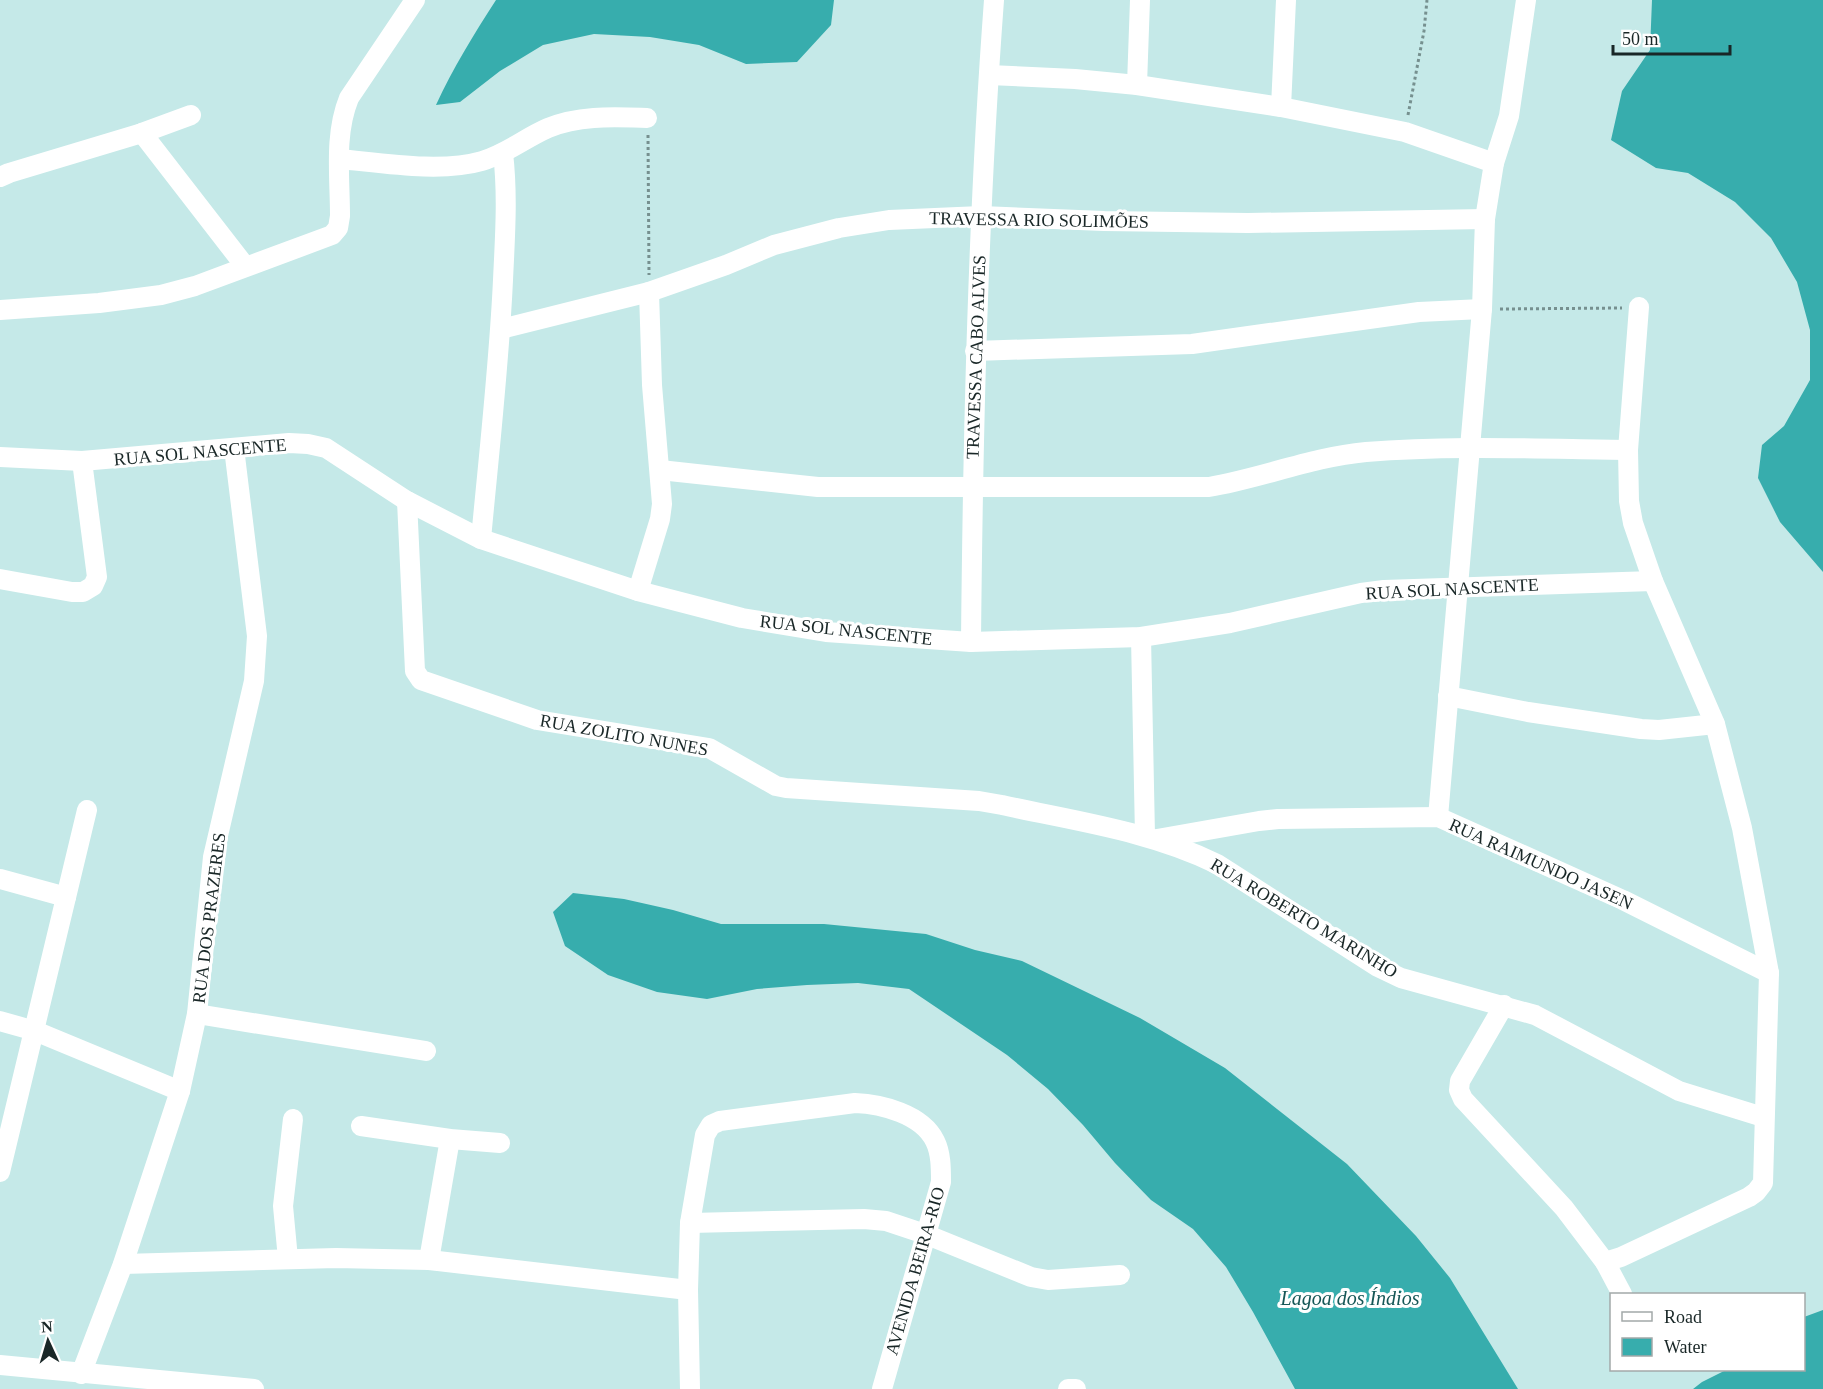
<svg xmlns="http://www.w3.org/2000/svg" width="1823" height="1389" viewBox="0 0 1823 1389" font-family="'Times New Roman',serif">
<rect width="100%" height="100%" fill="#c5e9e8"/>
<g fill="#37adad">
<path d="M496,0H834L831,25L797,62L746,64L699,45L650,37L594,34L543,45L500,71L460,102L436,105C453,68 474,34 496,0Z"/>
<path d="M1652,0H1823V572L1780,522L1758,478L1762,445L1784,426L1810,380V330L1797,282L1771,238L1735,202L1688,173L1656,168L1611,140L1622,91L1650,50Z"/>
<path d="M573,893L624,899L673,910L721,924H824L926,934L975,950L1022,961L1140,1018L1225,1068L1347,1164L1416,1236L1450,1278L1518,1389H1295L1253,1312L1226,1267L1193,1229L1151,1200L1115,1163L1083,1125L1048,1089L1007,1055L909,989L858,983L807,985L757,989L707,999L657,992L608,975L565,946L553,912Z"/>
<path d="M1823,1310V1389H1693L1702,1382L1726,1370H1804V1317Z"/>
</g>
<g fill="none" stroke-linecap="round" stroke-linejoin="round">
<g stroke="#76908f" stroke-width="3" stroke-dasharray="3 3" stroke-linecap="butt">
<path d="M1408,115L1424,31L1427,0"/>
<path d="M648,135L649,275"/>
<path d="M1500,309L1622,308"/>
</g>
<g stroke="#fff" stroke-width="20">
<path d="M989,75L1075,79L1137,85L1281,107L1405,132L1494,163"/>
<path d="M1137,85L1140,0"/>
<path d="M1281,107L1286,0"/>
<path d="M142,133L245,266"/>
<path d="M340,159C382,163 441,173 482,161C506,154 525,138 548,128C579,115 614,117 647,118"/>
<path d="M0,177L9,173L142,133L191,115"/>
<path d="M0,310L99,303L161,295L195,286L332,235L338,228L340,216C340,176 334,135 349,98L415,0"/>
<path d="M501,329L649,292L726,265L774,245L839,228L889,220L981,216L1104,221L1248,223L1485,219"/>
<path d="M975,351L1192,344L1419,312L1482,309"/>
<path d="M0,457L82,461L289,443L308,444L326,448L407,501L481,539L638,591L742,618L826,632L971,642L1141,637L1230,623L1361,593L1384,590L1653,581"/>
<path d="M660,470L818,487H1209C1262,478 1312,457 1366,452C1453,445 1541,449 1628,450"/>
<path d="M407,501L415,671L421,680L537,720L709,748L776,786L786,788L979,801L1002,805C1074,821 1150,831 1217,864L1378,967L1401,978L1535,1015L1679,1091L1763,1117"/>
<path d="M481,539C489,453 499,366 503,280C505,237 508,195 503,153"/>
<path d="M0,579L72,592H83L93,586L97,577L82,461"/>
<path d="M638,591L660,519L662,504L652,385L649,292"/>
<path d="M1141,637L1145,836"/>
<path d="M971,642C973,428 978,214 994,0"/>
<path d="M1448,696L1528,712L1641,729L1659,730L1715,724"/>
<path d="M1438,817L1482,309L1485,219L1494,163L1509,116L1526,0"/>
<path d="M1157,839L1259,821L1278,819L1438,817L1623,900L1769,973"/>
<path d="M0,879L66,897"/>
<path d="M1504,1005L1460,1081L1459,1090L1463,1099L1564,1208L1605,1262L1621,1257L1749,1197L1756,1192L1763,1183L1769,973L1742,828L1715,724L1653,581L1633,523L1629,501L1628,450L1639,307"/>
<path d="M197,1014L426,1051"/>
<path d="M0,1021L35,1031L180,1091"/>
<path d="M361,1126L450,1139L500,1143"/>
<path d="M0,1172L87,810"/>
<path d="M690,1223L864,1219L886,1221L925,1234L1031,1277L1048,1280L1120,1275"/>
<path d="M288,1259L283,1206L293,1119"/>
<path d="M429,1260L450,1139"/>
<path d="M1605,1262L1622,1294"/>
<path d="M123,1264L336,1258L429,1260L688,1290"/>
<path d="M0,1365L254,1389"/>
<path d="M81,1374L123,1264L180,1091L197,1014L213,857L254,681L257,636L234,448"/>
<path d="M690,1389L688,1290L690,1223L705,1135L711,1125L720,1121L855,1103C881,1104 922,1114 935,1141C941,1153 941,1168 941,1182L882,1389"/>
<path d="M1068,1389H1076"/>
</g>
</g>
<g text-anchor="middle" stroke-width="6" stroke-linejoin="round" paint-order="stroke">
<g font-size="18" fill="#192727" stroke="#fff">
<text transform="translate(1039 220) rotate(1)" y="6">TRAVESSA RIO SOLIMÕES</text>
<text transform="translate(976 357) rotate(-88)" y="6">TRAVESSA CABO ALVES</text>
<text transform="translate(200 452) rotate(-5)" y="6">RUA SOL NASCENTE</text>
<text transform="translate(1452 589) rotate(-3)" y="6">RUA SOL NASCENTE</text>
<text transform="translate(846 630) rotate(6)" y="6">RUA SOL NASCENTE</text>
<text transform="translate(624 735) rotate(10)" y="6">RUA ZOLITO NUNES</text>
<text transform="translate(1541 864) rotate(24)" y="6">RUA RAIMUNDO JASEN</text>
<text transform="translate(209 918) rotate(-83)" y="6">RUA DOS PRAZERES</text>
<text transform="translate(1304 918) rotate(31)" y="6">RUA ROBERTO MARINHO</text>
<text transform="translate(915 1271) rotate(-74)" y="6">AVENIDA BEIRA-RIO</text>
</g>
<g font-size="20" font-style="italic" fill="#165757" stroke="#fff">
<text x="1350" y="1305">Lagoa dos Índios</text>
</g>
</g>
<rect x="1610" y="1293" width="195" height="78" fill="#ffffff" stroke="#a3a9a9" stroke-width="1.5"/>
<rect x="1622" y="1312" width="30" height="9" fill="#ffffff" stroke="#a3a9a9" stroke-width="1.5"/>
<text x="1664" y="1323" font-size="18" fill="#192727">Road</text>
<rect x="1622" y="1338" width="30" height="18" fill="#37adad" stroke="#a3a9a9" stroke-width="1.5"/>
<text x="1664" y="1353" font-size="18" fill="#192727">Water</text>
<g transform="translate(48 1341) rotate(356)" stroke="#ffffff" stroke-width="4.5" paint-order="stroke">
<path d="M0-4.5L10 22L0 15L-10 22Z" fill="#192727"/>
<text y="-9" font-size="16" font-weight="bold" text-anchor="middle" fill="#192727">N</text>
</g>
<path d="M1613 45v9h117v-9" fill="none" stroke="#192727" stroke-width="3"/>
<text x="1622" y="45" font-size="18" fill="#192727" stroke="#ffffff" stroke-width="4.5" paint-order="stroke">50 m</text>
</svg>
